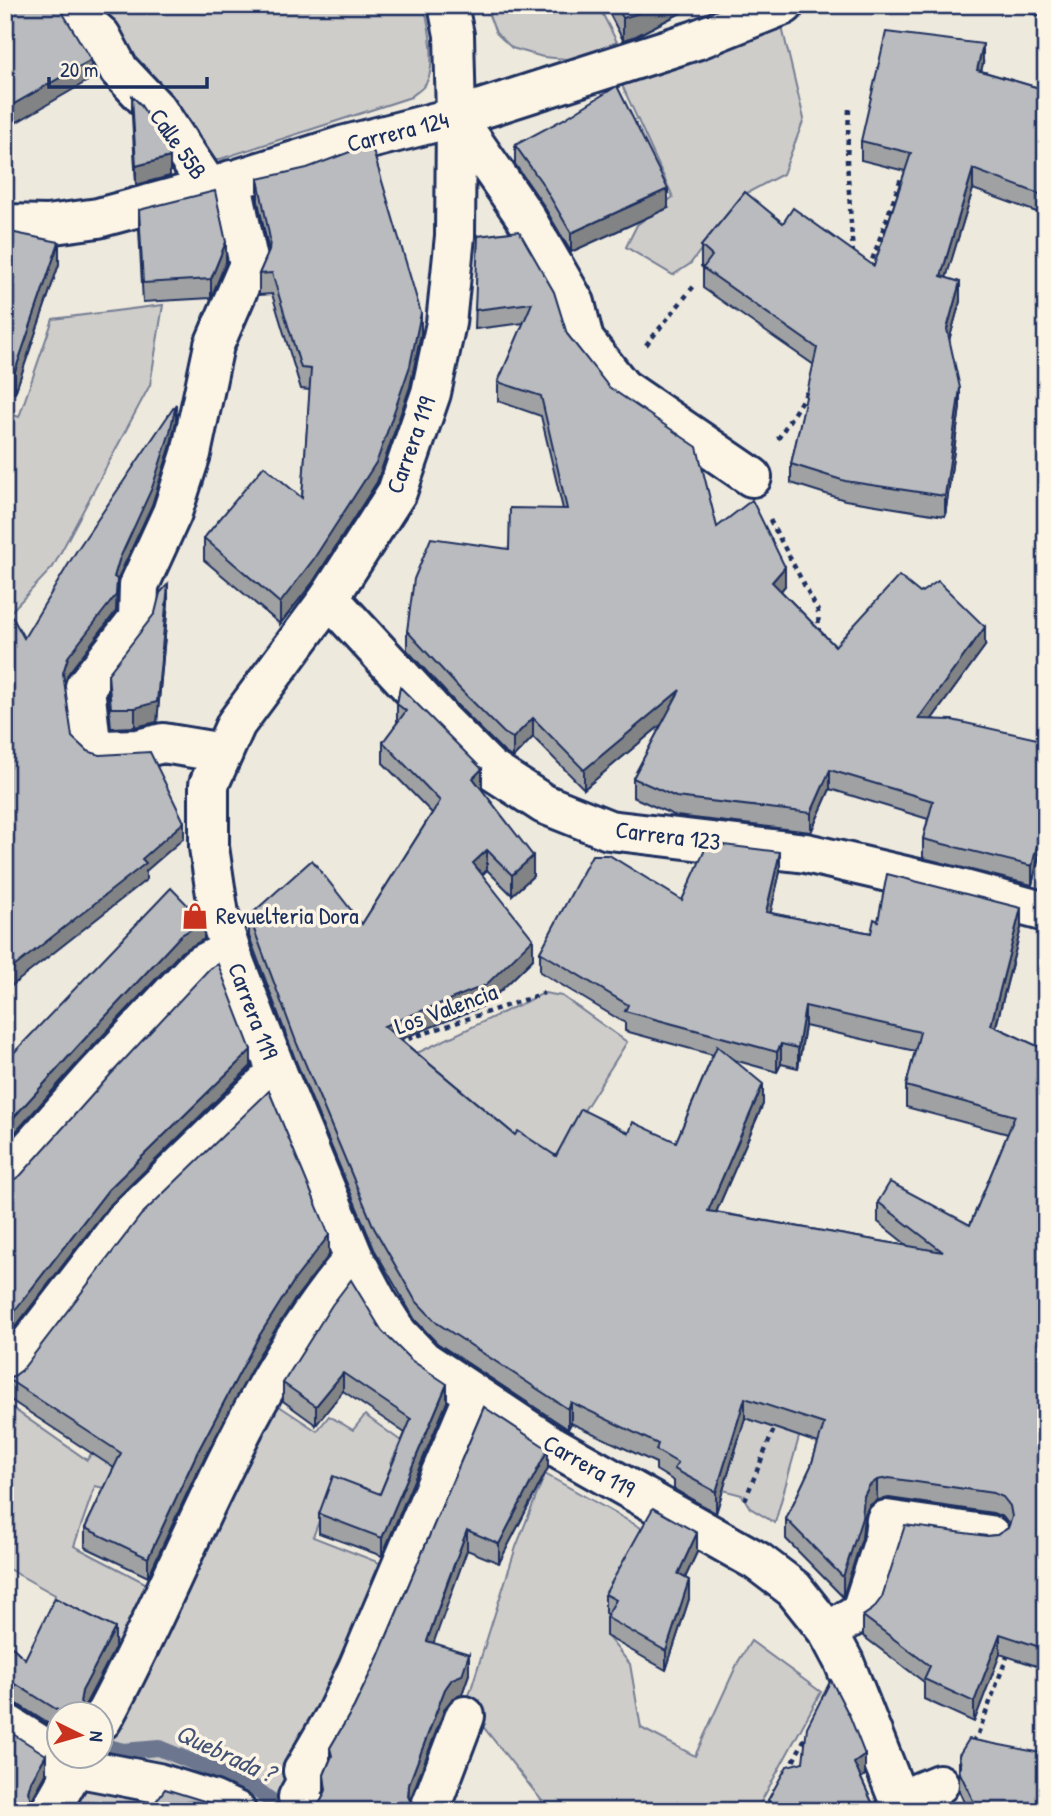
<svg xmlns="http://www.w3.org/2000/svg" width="1051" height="1816" viewBox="0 0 1051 1816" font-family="'Patrick Hand',sans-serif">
<rect width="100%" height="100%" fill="#eee9dd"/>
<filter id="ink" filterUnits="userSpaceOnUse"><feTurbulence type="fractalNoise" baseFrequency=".0143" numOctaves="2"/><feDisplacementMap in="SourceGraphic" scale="14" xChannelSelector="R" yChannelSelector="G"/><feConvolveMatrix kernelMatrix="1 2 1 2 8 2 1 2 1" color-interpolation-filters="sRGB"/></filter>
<g filter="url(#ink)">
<g fill="#cfcdca" stroke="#757e94" stroke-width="2">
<path d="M79,5H424C429,25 438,70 424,86C421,90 415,93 411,97L211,162Z"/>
<path d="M485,5H598L617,42L578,60L543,57L512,48L496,33Z"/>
<path d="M782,27L804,119L783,174L743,195L690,264L673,275L626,247L637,225L673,197L621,83L711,56Z"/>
<path d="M163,305L150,385L53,567L5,618V412L19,417L53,319Z"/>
<path d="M544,993L562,996L627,1042L543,1176L417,1053Z"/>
<path d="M232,1317L277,1351L247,1402L179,1371L121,1492L95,1486L74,1546L149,1585L118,1643L51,1613L55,1595L5,1567V1403L87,1460L157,1356Z"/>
<path d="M267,1398L317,1431L329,1416L353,1430L365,1415L401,1441L391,1463L424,1481L409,1515L331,1489L313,1537L390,1567L295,1811H251L102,1756V1732Z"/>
<path d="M747,1413L801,1430L775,1523L750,1508L742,1495L723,1490Z"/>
<path d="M545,1474L650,1533L616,1619L607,1636L630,1664L641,1728L695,1756L738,1662L751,1641L821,1692L756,1811H550L466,1705L516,1547Z"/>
<path d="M80,1777L164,1794L154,1811H60Z"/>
</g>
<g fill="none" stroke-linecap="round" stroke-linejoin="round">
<path stroke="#6c778f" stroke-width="16" d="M102,1745L123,1751L159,1748L253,1787L285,1811"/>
<defs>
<g id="minor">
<path d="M66,5L101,36L119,70L157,110L209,188"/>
<path d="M448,5L454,35L456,117L455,236L446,323L431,393L397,492L329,598L236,724L209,784V847L219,915L234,961L277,1072L354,1258L377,1301L398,1334L423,1360L548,1443L757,1561L794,1589L828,1632L844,1662L903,1811"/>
<path d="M456,117L524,215L575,303L584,340L622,388L752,477"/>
<path d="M5,224L47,225L98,218L209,188L342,146L456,117L696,40L784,5"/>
<path d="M329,598L444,723L490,769L544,804L609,830L806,853L957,888L1046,912"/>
<path d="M223,753L163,743L138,749L100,750L91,743L85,687L138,619L139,585L172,513L191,454L214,345L249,264L231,180"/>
<path d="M5,1177L95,1076L197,967L230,950"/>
<path d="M5,1376L125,1220L277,1072"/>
<path d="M828,1632L861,1611L883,1543L886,1520L990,1535"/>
<path d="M102,1720C186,1566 239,1394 354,1258"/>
<path d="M5,1723L75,1767L158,1783L212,1800L236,1811"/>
<path d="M900,1800L939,1784"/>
<path d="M50,1811L81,1756"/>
<path d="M302,1811L305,1803L298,1797L310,1775L303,1771L335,1716L358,1668L474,1395"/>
<path d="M429,1811L465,1716"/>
</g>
</defs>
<use href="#minor" stroke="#1b2f5e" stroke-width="44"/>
<g stroke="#1b2f5e" stroke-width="4.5" stroke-dasharray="5 5" stroke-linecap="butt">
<path d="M849,109L847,161L853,254"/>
<path d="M869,269L901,178"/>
<path d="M646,345L694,286"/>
<path d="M778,439L810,387"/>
<path d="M770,520L818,611L819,635"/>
<path d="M399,1042L544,993"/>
<path d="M745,1500L776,1424"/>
<path d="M972,1742L978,1734L1008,1654"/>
<path d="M789,1770L807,1734"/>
</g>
<use href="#minor" stroke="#fcf5e5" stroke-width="38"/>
</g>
<g fill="#a0a1a3" stroke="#1b2f5e" stroke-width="2" fill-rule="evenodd">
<path d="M605,5H696L636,36L623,40Z"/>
<path d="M998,5H1046V17L998,6Z"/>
<path d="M983,63L981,71L1046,90L1042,214L973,189L946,277L960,301L949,340L960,407L945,516L845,500L791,483V464L814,365L703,288V268L701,266V246L783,223L874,266L905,171L861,160V141Z"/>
<path d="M132,96L170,176L136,185L132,116Z"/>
<path d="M515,145L668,208L571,252L542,203L515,164Z"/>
<path d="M258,179L421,334L410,387L377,482L313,582L280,624L204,560V538L302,498L310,390L301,389L272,294L259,295V274L269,252L258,201Z"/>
<path d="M139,210L226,262L211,298L143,302L139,230Z"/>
<path d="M5,231L59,264L15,393L5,390Z"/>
<path d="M478,236L567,334L717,527L785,586L781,591L835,646H985L932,719L1046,741V853L1040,852L1032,885L923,858V839L928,819L830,789L811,832L676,816L633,797V778L662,724L584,789L533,737L513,758L504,752L460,708L407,650V631L509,549L563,509L541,416L498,401V382L524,323L475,329Z"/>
<path d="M168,603L157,722L135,727L111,728L108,693V674Z"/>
<path d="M400,687L481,790L533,876L512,895L487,870L482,875L533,959L486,1005L400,1039L515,1135L556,1156L629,1133L676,1142L713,1055L625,1031V1023L540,972V952L682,900L780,872L770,913L871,933L878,921L1021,928L996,1027L1046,1050V1669L1000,1654L974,1722L924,1699V1682L863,1636V1616L987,1536L997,1535L1008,1528L1009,1525L1003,1517L993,1513L889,1498L877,1500L869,1506L864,1516L862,1538L843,1597L786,1539V1519L811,1466L818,1443L745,1418L716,1513L674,1489V1481L656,1470V1463L571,1423L568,1429L437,1343L415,1320L374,1249L297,1064L249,936V916L362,924L432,813L383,763V742L397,723V704ZM805,1026L915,1051L906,1086V1107L1008,1134L970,1225L878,1202V1222L908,1246L716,1212L763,1104L734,1060L777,1072L781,1064L798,1068Z"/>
<path d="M329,1255L295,1299L259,1355L197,1472L148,1577L85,1547V1528L114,1468L6,1397V1378L14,1376Z"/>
<path d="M382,1331L447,1402L382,1556L319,1533V1514L380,1494L405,1433L343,1391L316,1425L283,1401V1383Z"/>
<path d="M484,1407L548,1468L499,1563L467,1550L433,1643L469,1674L462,1694L452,1699L445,1708L410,1800L412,1805L316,1808L322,1799L324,1794V1775L330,1760V1748L354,1707L378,1657Z"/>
<path d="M697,1552L685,1578L689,1599L666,1670L606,1636V1617L608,1615L605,1613V1594Z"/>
<path d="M5,1640L25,1659L115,1648L83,1709L86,1714H60V1731L17,1704L5,1702Z"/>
<path d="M959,1755L1046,1811H968L959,1791Z"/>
<path d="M865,1775L861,1778L876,1811H768V1800Z"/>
</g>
<g fill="#828385" stroke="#1b2f5e" stroke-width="2">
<path d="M654,5H696L636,36L623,40V18Z"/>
<path d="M983,44V63L977,89V70Z"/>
<path d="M91,60V79L5,129V109Z"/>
<path d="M170,157V176L136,185V166Z"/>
<path d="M973,169V189L941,295V276Z"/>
<path d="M1046,183V202L1042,214V195Z"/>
<path d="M668,189V208L571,252V233Z"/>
<path d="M59,242V264L15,393V371Z"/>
<path d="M226,242V262L211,298V279Z"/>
<path d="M960,282V301L947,348V329Z"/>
<path d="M421,313V334L410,387L377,482L313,582L280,624V603Z"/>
<path d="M960,388V407L945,516V496Z"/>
<path d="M176,404V421L170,448L152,505L119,576L117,584L116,611L68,674L63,689V673L68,657L114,577L119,560Z"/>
<path d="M785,567V586L772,601V582Z"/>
<path d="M168,584V603L157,722L135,727V708Z"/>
<path d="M985,627V646L918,738V719Z"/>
<path d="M680,690V709L584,789V770Z"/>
<path d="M533,718V737L513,758V738Z"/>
<path d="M482,769V790L473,778Z"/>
<path d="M830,770V789L811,832V813Z"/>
<path d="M184,822V838L146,871V880L5,991V974Z"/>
<path d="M1040,833V852L1032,885V866Z"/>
<path d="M487,850V870L473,883V863Z"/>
<path d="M780,852V872L766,933V912Z"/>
<path d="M533,856V876L512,895V875Z"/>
<path d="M1021,908V928L991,1045V1025Z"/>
<path d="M204,922V939L181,952L79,1061L5,1144V1127L79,1045L181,935Z"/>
<path d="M533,939V959L486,1005L384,1046V1026Z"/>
<path d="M805,1006V1026L798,1068V1048Z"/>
<path d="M781,1044V1064L777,1072V1052Z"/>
<path d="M251,1050V1066L108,1207L5,1340V1323L108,1190Z"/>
<path d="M763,1084V1104L708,1231V1211Z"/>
<path d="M329,1235V1255L295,1299L259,1355L197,1472L148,1577V1558L197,1453L259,1336L295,1279Z"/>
<path d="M343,1373V1391L316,1425V1406Z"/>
<path d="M447,1384V1402L382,1556V1538Z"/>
<path d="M745,1398V1418L716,1513V1492Z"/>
<path d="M571,1402V1423L568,1429V1409Z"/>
<path d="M548,1449V1468L499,1563V1544Z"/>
<path d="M877,1480V1500L869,1506L864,1516L862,1538L843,1597V1577L864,1496L869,1486Z"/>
<path d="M467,1530V1550L427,1661V1641Z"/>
<path d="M697,1533V1552L678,1593V1574Z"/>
<path d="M689,1580V1599L666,1670V1651Z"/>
<path d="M115,1628V1648L82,1711L80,1702L82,1691Z"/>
<path d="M1000,1634V1654L974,1722V1702Z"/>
<path d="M469,1654V1674L462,1694L452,1699L445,1708L409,1803L408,1811L409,1784L445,1689Z"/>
<path d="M46,1755V1774L31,1801L28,1792L31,1781Z"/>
<path d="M865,1755V1775L854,1783V1763Z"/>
</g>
<g fill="#babbbe" stroke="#1b2f5e" stroke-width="2">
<path d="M5,5H56L61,10L91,60L5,109Z"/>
<path d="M616,5H654L636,14L623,18Z"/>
<path d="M886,32L983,44L977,70L1046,90V183L1042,195L973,169L941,276L960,282L947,329L960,388L945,496L845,481L791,464L817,348L703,268L712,256L701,246L745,192L783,223L793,208L874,266L911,153L861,141Z"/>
<path d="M617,86L668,189L571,233L542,183L515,145L564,119Z"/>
<path d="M132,96L140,104L163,139L170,157L136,166Z"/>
<path d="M371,144L421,313L410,366L377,461L313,560L280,603L204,538L264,466L302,498L311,369L301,368L272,273L259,274L269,251L270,239L258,179L307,168Z"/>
<path d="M215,191L226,242L211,279L143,283L139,210Z"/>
<path d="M5,231L59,242L15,371L5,368Z"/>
<path d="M519,231L554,292L567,334L609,387L697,447L717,527L752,500L785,567L772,582L835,646L899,576L920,593L938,581L985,627L918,719L952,720L1046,741V834L1040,833L1032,866L923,839L933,801L830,770L811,813L676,797L633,778L680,690L584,770L533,718L513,738L504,733L460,689L407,631L414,579L431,538L509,549L510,508L567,509L541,396L498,382L532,303L475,310L478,236Z"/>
<path d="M176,404L170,432L152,488L119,560L114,577L117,579L116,595L68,657L63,673L72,737L87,751L100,755L150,752L184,822L142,859L146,863L5,974V616L10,613L24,638L77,550Z"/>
<path d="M168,584L157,702L135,708H111L108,674L155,613L160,593Z"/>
<path d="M400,687L482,769L473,778L533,856L512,875L487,850L473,863L533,939L486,985L384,1026L515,1135L518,1131L556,1156L581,1109L629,1133L633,1122L676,1142L717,1046L763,1084L708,1211L943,1252L878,1202L890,1182L970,1225L1015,1116L906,1086L920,1032L805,1006L798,1048L781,1044L777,1052L625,1011L628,1005L540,952L592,855H609L682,900L708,843L780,852L766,912L871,933L874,919L878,921L887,874L1021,908L991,1025L1046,1050V1649L1000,1634L974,1702L924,1679L930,1666L863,1616L873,1609L882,1597L905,1525L987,1536L997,1535L1008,1528L1012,1517L1010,1506L1003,1497L993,1493L889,1478L877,1480L869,1486L864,1496L862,1518L843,1577L786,1519L811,1466L824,1424L745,1398L716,1492L674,1469L678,1463L656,1450L658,1444L571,1402L568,1409L437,1323L415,1300L374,1228L297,1044L249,916L312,860L362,924L440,801L383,742L406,711L397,704Z"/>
<path d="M171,888L204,922L181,935L79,1045L5,1127V1062Z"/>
<path d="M218,964L251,1050L108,1190L5,1323V1181H12L21,1175L111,1074L210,968Z"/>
<path d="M269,1091L329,1235L295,1279L259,1336L197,1453L148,1558L85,1528L121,1453L6,1378L14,1376L22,1370L141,1215Z"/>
<path d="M351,1280L382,1331L411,1360L447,1384L382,1538L319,1514L333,1476L380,1494L411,1419L343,1373L316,1406L283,1383L332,1305Z"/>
<path d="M484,1407L548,1449L499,1544L467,1530L447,1583L427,1641L469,1654L462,1675L452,1679L445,1689L409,1784L408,1796L412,1805L418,1811H311L316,1808L322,1799L326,1790L324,1775L332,1756L330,1748L354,1707L378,1657Z"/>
<path d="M653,1508L697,1533L678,1574L689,1580L666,1651L606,1617L616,1600L605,1594Z"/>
<path d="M55,1598L115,1628L82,1691L80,1702L86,1714H64L17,1685L5,1682V1640L25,1659Z"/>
<path d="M831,1680L850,1717L865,1755L854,1763L876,1811H777L768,1800L787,1766L803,1762L807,1727Z"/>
<path d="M5,1729L46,1755L31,1781L28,1792L34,1806L31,1811H5Z"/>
<path d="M969,1739L1046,1754V1811H978L959,1771L961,1766L959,1755Z"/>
<path d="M165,1789L204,1801L216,1806L222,1811H149Z"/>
<path d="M287,1807L293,1811H285Z"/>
</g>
</g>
<defs>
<symbol id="shop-bare" viewBox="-9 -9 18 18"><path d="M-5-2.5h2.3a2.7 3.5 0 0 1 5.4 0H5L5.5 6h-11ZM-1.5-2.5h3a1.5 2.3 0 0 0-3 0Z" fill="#c8321e" stroke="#fcf5e5" stroke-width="2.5" paint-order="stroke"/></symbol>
</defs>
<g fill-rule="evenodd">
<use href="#shop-bare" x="176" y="897" width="38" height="38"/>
</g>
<g text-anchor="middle" stroke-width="7" stroke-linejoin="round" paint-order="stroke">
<g font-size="24" fill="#1b2f5e" stroke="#fcf5e5">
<text transform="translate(398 132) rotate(-14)" y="8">Carrera 124</text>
<text transform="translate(178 144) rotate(55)" y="8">Calle 55B</text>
<text transform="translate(411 445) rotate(-70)" y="8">Carrera 119</text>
<text transform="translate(668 836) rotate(7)" y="8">Carrera 123</text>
<text transform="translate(446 1009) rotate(-20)" y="8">Los Valencia</text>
<text transform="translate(253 1011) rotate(69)" y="8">Carrera 119</text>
<text transform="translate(589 1466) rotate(30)" y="8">Carrera 119</text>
</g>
<g font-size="24" fill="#1b2f5e" stroke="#fcf5e5" text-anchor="start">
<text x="216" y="924">Revuelteria Dora</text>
</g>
<g font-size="26" font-style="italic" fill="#445376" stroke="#fcf5e5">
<text transform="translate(225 1753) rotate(25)" y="9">Quebrada ?</text>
</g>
</g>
<rect width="1051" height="1816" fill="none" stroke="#fcf5e5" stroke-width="28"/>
<rect x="14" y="14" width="1023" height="1788" fill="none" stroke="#1b2f5e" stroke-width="2.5" filter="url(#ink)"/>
<g transform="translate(80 1735) rotate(95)"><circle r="33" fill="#fcf5e5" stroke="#a2a6af" stroke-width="2"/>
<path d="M0-5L12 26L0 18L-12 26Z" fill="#c8321e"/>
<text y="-10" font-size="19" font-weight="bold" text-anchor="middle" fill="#1b2f5e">N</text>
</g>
<path d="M49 77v10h158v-10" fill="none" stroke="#1b2f5e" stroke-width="3.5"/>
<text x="60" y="77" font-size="21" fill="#1b2f5e" stroke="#fcf5e5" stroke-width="5" paint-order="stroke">20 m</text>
</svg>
